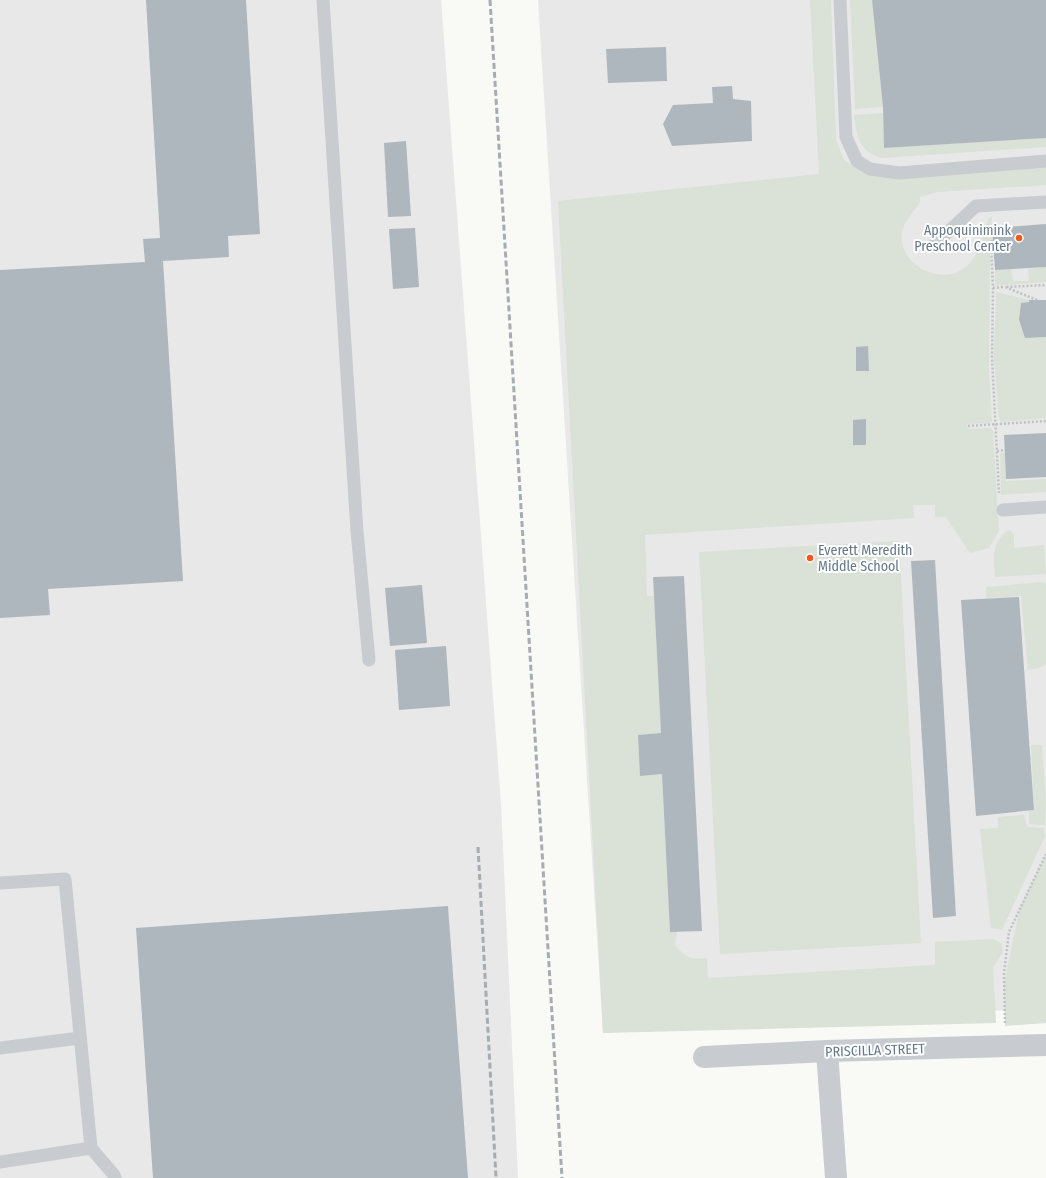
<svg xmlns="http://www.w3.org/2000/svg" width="1046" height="1178" viewBox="0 0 1046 1178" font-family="'Fira Sans Condensed',sans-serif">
<rect width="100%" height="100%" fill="#f9f9f6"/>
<g fill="#e7e8e7">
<path d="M0,0H441L501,804L518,1178H0Z"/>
<path d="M538,0H1046V1008L603,1033Z"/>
</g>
<g fill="#dae1d7">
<path d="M810,0H831L836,140L844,160L868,174L1046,167V185L937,192L920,197V202C915,210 904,222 902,231C896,265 943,289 968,265C980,254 983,232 989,218L992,216L990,248L989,375L992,421L989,423L967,424L968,429L991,428L993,431L999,531L989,548L970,553L946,517H935V505H913L914,518L645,535L647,596H654L661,733L638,735L640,775L662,774L670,932H677L675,945C686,958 690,960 707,958L708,978L935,965V942L993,939L1001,943L1003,952L993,968L996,1023L603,1033L558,201L819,174Z"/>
<path d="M850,0H872L883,107L855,109Z"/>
<path d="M883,113L884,148L1046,138V147L881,158C858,150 857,137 854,115Z"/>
<path d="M1046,267V282L995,286V270L1011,269L1013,281H1029L1028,269Z"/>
<path d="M996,292L1029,300V302L1021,303L1019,320L1025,338L1046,337V418L1001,422L999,419L994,359Z"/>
<path d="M1000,453H1005L1006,481L1046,479V492L1001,495Z"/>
<path d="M1010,530L1014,535V548L1044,545L1046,574L995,577C994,560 991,539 1010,530Z"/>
<path d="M899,541L921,943L720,954L699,552Z"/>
<path d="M1043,582L1046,584V664L1039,668L1028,670L1021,596L986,598V587Z"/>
<path d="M1031,745H1042L1046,803L1045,825L1029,824V811L1034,810Z"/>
<path d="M1024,815L1027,827L1044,828L1045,836L1002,930L991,928L980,829L998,828V817Z"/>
<path d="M1046,854V1023L1005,1026L1004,983L1020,907Z"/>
</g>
<g fill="#afb7be">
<path d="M146,0H246L260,234L228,236L229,257L163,261L183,581L48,589L50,615L0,618V270L145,262L143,239L160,238Z"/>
<path d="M872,0H1046V138L884,148L883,107Z"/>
<path d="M666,47L667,81L608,83L606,49Z"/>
<path d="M732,86L733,99L751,101L752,141L672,146L663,124L673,105L713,103L712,87Z"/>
<path d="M406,141L411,216L388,217L384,143Z"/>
<path d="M1046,224V267L995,270L992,228Z"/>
<path d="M415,228L419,287L393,289L389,229Z"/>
<path d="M1029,300H1046V337L1025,338L1019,320L1021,303L1029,302Z"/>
<path d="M868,346L869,371H856V347Z"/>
<path d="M866,419V445H853V420Z"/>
<path d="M1046,433V477L1006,479L1004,435Z"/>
<path d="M935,560L956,916L933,918L911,561Z"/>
<path d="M684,576L702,931L670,932L662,774L640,776L638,735L661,733L653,577Z"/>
<path d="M422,585L427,643L390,646L385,588Z"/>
<path d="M1019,597L1034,810L976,816L961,600Z"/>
<path d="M446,646L450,706L399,710L395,650Z"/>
<path d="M448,906L468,1178H153L136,928Z"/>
</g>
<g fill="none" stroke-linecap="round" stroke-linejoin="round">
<g stroke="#bfc2c4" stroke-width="2.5" stroke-dasharray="2 2" stroke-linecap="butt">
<path d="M995,224L991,246L993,288L992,358L999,493"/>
<path d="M993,288L1005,287"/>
<path d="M1037,300L1005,287L1046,285"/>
<path d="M968,426L1046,421"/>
<path d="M997,451L1005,450"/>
<path d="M1005,1023L1004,973L1009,932L1046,854"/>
</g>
<g stroke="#c8ccd0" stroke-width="13">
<path d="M323,0L357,531L369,660"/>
<path d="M840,0L846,137L857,161L870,169L899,173L1046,161"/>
<path d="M933,246L976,206L1046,202"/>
<path d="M1003,510L1046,507"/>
<path d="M0,883L65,879L91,1148L114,1175L115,1178"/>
<path d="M0,1048L80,1038"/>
<path d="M0,1162L91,1148"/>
</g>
<g stroke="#c8ccd0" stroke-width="22">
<path d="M827,1051L836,1178"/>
<path d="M704,1057L827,1051L1046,1045"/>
</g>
<g stroke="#a6acb3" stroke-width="3" stroke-dasharray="6 3" stroke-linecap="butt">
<path d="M490,0L562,1178"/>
<path d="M478,847L496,1178"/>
</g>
</g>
<g fill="#f5581a" stroke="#fff" stroke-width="1.5">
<circle cx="1019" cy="238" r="4"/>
<circle cx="810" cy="558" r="4"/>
</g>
<g text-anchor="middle" stroke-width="4" stroke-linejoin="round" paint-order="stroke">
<g font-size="14" fill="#65788a" stroke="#fff" text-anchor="end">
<text x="1011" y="235">Appoquinimink<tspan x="1011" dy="16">Preschool Center</tspan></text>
<text x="818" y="555" text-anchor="start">Everett Meredith<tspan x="818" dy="16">Middle School</tspan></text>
</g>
<g font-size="14" fill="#65788a" stroke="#fff">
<text transform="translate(875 1050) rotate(-2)" y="5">PRISCILLA STREET</text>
</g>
</g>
</svg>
